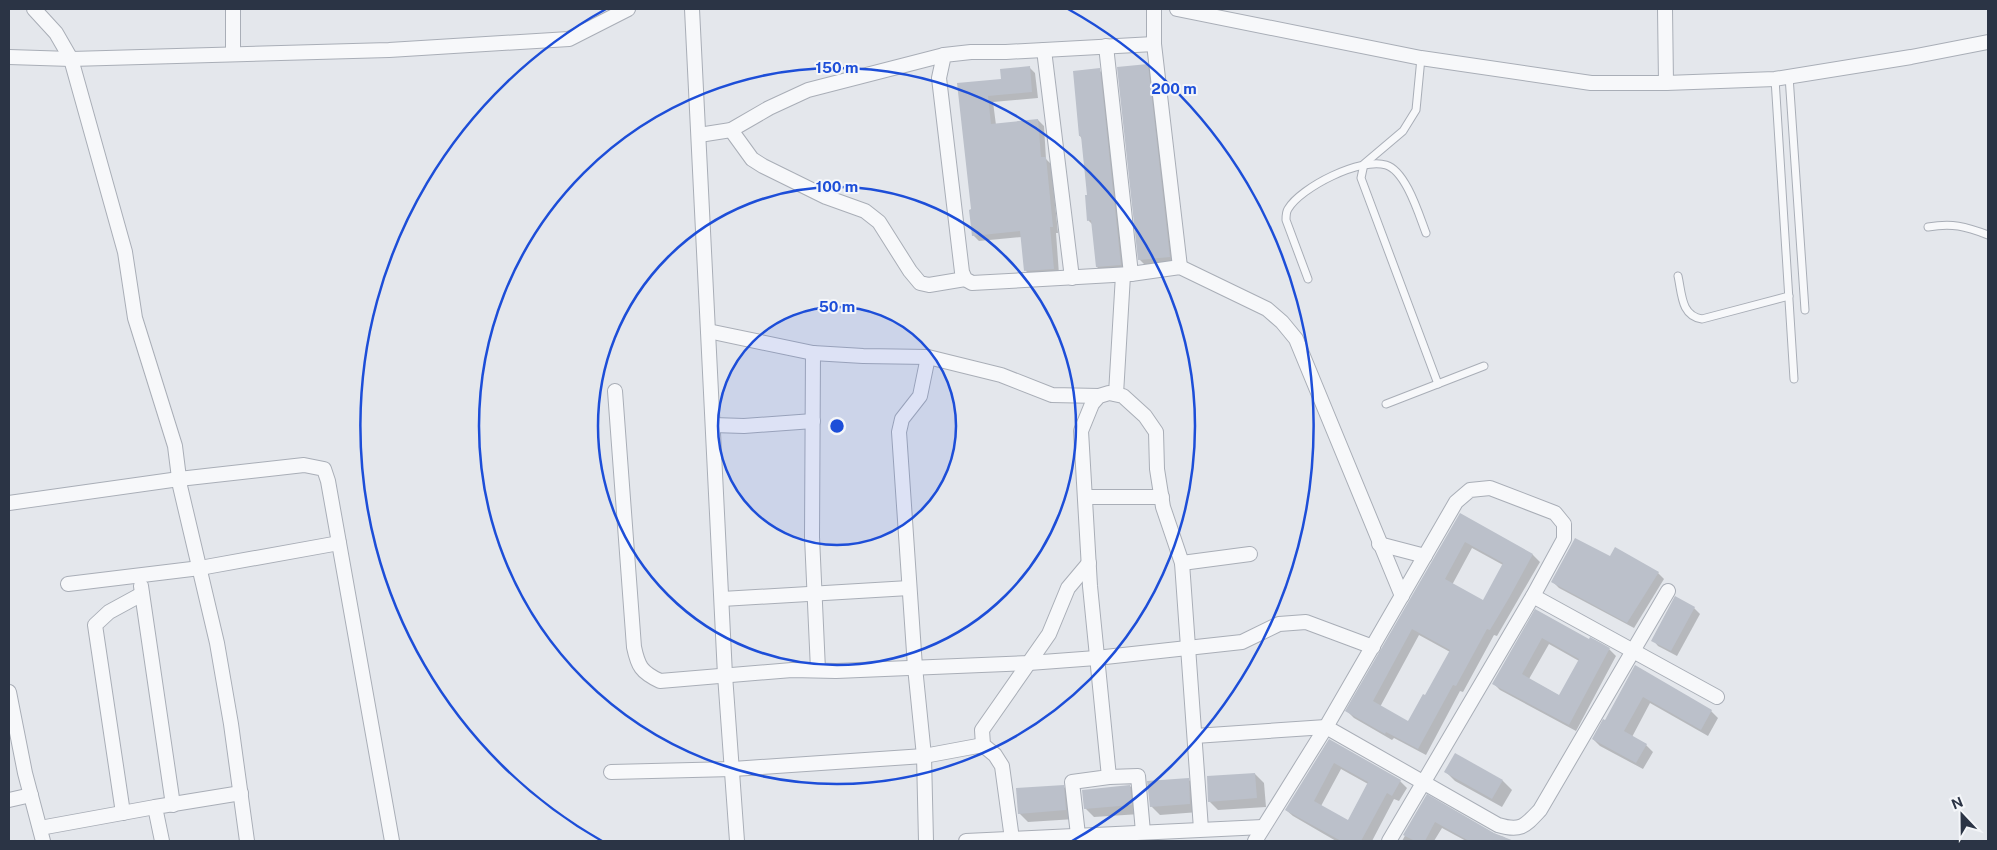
<svg xmlns="http://www.w3.org/2000/svg" width="1997" height="850" viewBox="0 0 1997 850" font-family="'Public Sans',sans-serif">
<rect width="100%" height="100%" fill="#e4e7ec"/>
<g fill="#0003" fill-rule="evenodd">
<path d="M1147,65L1153,71L1175,263L1145,265L1139,259Z"/>
<path d="M1029,67L1035,73L1038,98L993,102L996,125L1038,120L1044,126L1046,159L1051,164L1058,233H1056L1059,274L1032,277L1026,271L1022,237L979,241L973,235V211L958,84L1002,80Z"/>
<path d="M1099,70L1105,76L1127,271L1103,273L1097,267L1093,225L1088,220V196L1082,139L1080,136Z"/>
<path d="M1460,515L1533,555L1540,562L1497,636L1494,635L1463,692L1460,691L1426,755L1394,738L1392,740L1354,718L1347,711ZM1472,548L1503,565L1483,602L1452,585ZM1419,635L1450,652L1426,697L1408,722L1380,707Z"/>
<path d="M1610,558L1658,573L1664,579L1634,628L1559,588L1553,582Z"/>
<path d="M1694,608L1700,614L1677,656L1658,646L1653,640Z"/>
<path d="M1536,611L1590,641L1609,649L1616,656L1576,731L1500,690L1493,683ZM1549,644L1579,661L1560,696L1529,679Z"/>
<path d="M1635,667L1711,711L1718,718L1708,736L1650,703L1632,737L1646,745L1653,752L1643,769L1600,746L1593,739L1605,722Z"/>
<path d="M1329,740L1400,781L1407,788L1399,801L1394,799L1372,841H1336L1293,816L1286,810ZM1341,769L1368,784L1348,821L1321,806Z"/>
<path d="M1446,772L1503,781L1512,790L1502,807L1455,781Z"/>
<path d="M1255,774L1264,783L1266,807L1218,810L1209,801Z"/>
<path d="M1188,779L1197,789L1199,812L1160,815L1151,806Z"/>
<path d="M1063,786L1072,796L1075,819L1028,822L1019,813Z"/>
<path d="M1130,786L1139,796L1140,814L1094,817L1085,808Z"/>
<path d="M1427,796L1493,834L1504,837L1508,841H1466L1442,828L1434,841H1402Z"/>
</g>
<g fill="#bbc0ca" fill-rule="evenodd">
<path d="M1148,64L1170,257L1138,260L1117,67Z"/>
<path d="M1030,66L1032,92L988,96L991,124L1038,119L1041,157H1046L1053,227H1050L1054,269L1024,271L1020,231L972,236L969,210L971,209L957,83L1001,79L1000,69Z"/>
<path d="M1100,68L1121,265L1096,267L1091,220L1087,221L1085,195H1087L1081,136H1079L1073,71Z"/>
<path d="M1460,513L1533,554L1509,598L1490,630L1487,629L1456,686L1453,685L1418,749L1386,732L1385,734L1345,711ZM1465,542L1503,563L1483,600L1445,579ZM1412,629L1450,650L1425,695L1423,694L1408,721L1373,701Z"/>
<path d="M1575,538L1610,556L1615,547L1659,572L1627,623L1551,582Z"/>
<path d="M1675,596L1695,607L1671,651L1651,641Z"/>
<path d="M1535,609L1589,639L1590,637L1610,648L1569,725L1492,684ZM1542,638L1579,659L1559,695L1522,674Z"/>
<path d="M1635,665L1712,710L1701,730L1643,697L1624,731L1647,744L1636,763L1592,739L1603,719L1605,720Z"/>
<path d="M1329,739L1401,780L1392,796L1387,793L1361,841H1341L1285,810ZM1334,763L1368,782L1348,820L1314,801Z"/>
<path d="M1455,753L1503,780L1492,799L1444,772Z"/>
<path d="M1255,773L1257,798L1208,802L1207,776Z"/>
<path d="M1189,778L1190,804L1150,807L1147,781Z"/>
<path d="M1064,785L1066,810L1018,814L1016,788Z"/>
<path d="M1130,785L1132,805L1084,809L1082,790Z"/>
<path d="M1427,794L1494,833L1514,841H1469L1435,822L1425,841H1415L1403,835Z"/>
</g>
<g fill="none" stroke-linecap="round" stroke-linejoin="round">
<defs>
<g id="lane">
<path d="M1421,58L1416,110L1403,131L1364,164L1361,178L1438,384"/>
<path d="M1789,76L1805,310"/>
<path d="M1775,79L1794,379"/>
<path d="M1928,227C1952,223 1965,226 1988,235"/>
<path d="M1678,276C1682,294 1681,316 1702,319L1789,296"/>
<path d="M1308,279L1286,220C1286,216 1286,212 1288,209C1301,187 1361,157 1386,165C1406,171 1419,215 1426,233"/>
<path d="M1386,404L1484,366"/>
</g>
<g id="street">
<path d="M34,9L56,33L71,59L125,252L135,318L175,446L180,486L217,643L231,724L247,841"/>
<path d="M233,9V54"/>
<path d="M692,9L725,675L737,841"/>
<path d="M1154,9V44L1180,267"/>
<path d="M1177,9L1421,58L1591,83H1666L1775,79L1911,57L1988,42"/>
<path d="M1665,9L1666,83"/>
<path d="M1154,44L1006,52H971L944,55L939,78L962,272L965,279L972,283L1131,274L1180,267L1267,309L1282,322L1296,339L1402,596"/>
<path d="M1106,46L1131,274"/>
<path d="M1044,50L1072,278"/>
<path d="M9,57L71,59L389,50L569,39L628,9"/>
<path d="M731,130L752,159L763,166L826,197L865,211L879,222L910,271L920,283L929,285L965,279"/>
<path d="M699,135L731,130L769,108L808,90L944,55"/>
<path d="M708,331L813,353L863,356L928,357L1001,375L1052,395L1099,396"/>
<path d="M813,353L812,537L818,670"/>
<path d="M615,391L634,647C638,666 641,672 660,681L792,670L836,671L1029,663L1096,658L1242,642L1279,624L1306,622L1373,647"/>
<path d="M1116,394L1123,275"/>
<path d="M713,425L744,426L813,421"/>
<path d="M1085,497H1162"/>
<path d="M9,503L179,479L304,465L324,469L328,481L392,841"/>
<path d="M1379,544L1425,556"/>
<path d="M1182,563L1250,554"/>
<path d="M68,584L200,568L339,543"/>
<path d="M141,586L173,805"/>
<path d="M1533,596L1717,697"/>
<path d="M722,599L909,588"/>
<path d="M9,692L25,773L43,841"/>
<path d="M1195,736L1326,727L1498,825C1521,832 1525,826 1540,810L1668,591"/>
<path d="M611,772L733,769L924,756L983,745"/>
<path d="M1109,777L1138,776L1143,832"/>
<path d="M9,800L31,795"/>
<path d="M123,813L95,625L109,612L142,594"/>
<path d="M40,828L155,807"/>
<path d="M1078,835L1072,782L1109,777L1090,586L1081,431L1092,404L1099,396L1109,393L1123,396L1145,416L1156,432L1157,469L1163,507L1182,563L1201,829"/>
<path d="M1012,839L1002,766L995,755L983,745L982,730L1049,634L1068,588L1089,563"/>
<path d="M162,841L155,807L241,793"/>
<path d="M926,841L924,756L915,667L899,432L902,419L920,396L928,357"/>
<path d="M966,841L1263,827"/>
<path d="M1255,841L1326,727L1456,502L1470,490L1490,488L1555,513L1564,524V539L1533,596L1389,841"/>
</g>
</defs>
<use href="#lane" stroke="#a9aeb7" stroke-width="9"/>
<use href="#street" stroke="#a9aeb7" stroke-width="16"/>
<use href="#lane" stroke="#f7f8fa" stroke-width="7"/>
<use href="#street" stroke="#f7f8fa" stroke-width="14"/>
</g>
<circle cx="837" cy="426" r="119" fill="#1d4ed8" fill-opacity=".12"/>
<g fill="none" stroke="#1d4ed8" stroke-width="2.5">
<circle cx="837" cy="426" r="119"/>
<circle cx="837" cy="426" r="239"/>
<circle cx="837" cy="426" r="358"/>
<path d="M602 841A477 477 0 0 1 606 9M1068 9A477 477 0 0 1 1072 841"/>
</g>
<circle cx="837" cy="426" r="8" fill="#1d4ed8" stroke="#f4f6f9" stroke-width="2.5"/>
<g font-size="15" text-anchor="middle" font-weight="bold" fill="#1d4ed8" stroke="#f4f6f9" stroke-width="4" stroke-linejoin="round" paint-order="stroke">
<text x="837" y="73">150 m</text>
<text x="1174" y="94">200 m</text>
<text x="837" y="192">100 m</text>
<text x="837" y="312">50 m</text>
</g>
<rect width="1997" height="850" fill="none" stroke="#2b3445" stroke-width="20"/>
<g transform="translate(1962 815) rotate(338)" stroke="#f4f6f9" stroke-width="4" paint-order="stroke">
<path d="M0-4L9 19L0 12L-9 19Z" fill="#2b3445"/>
<text y="-8" font-size="14" font-weight="bold" text-anchor="middle" fill="#2b3445">N</text>
</g>
</svg>
